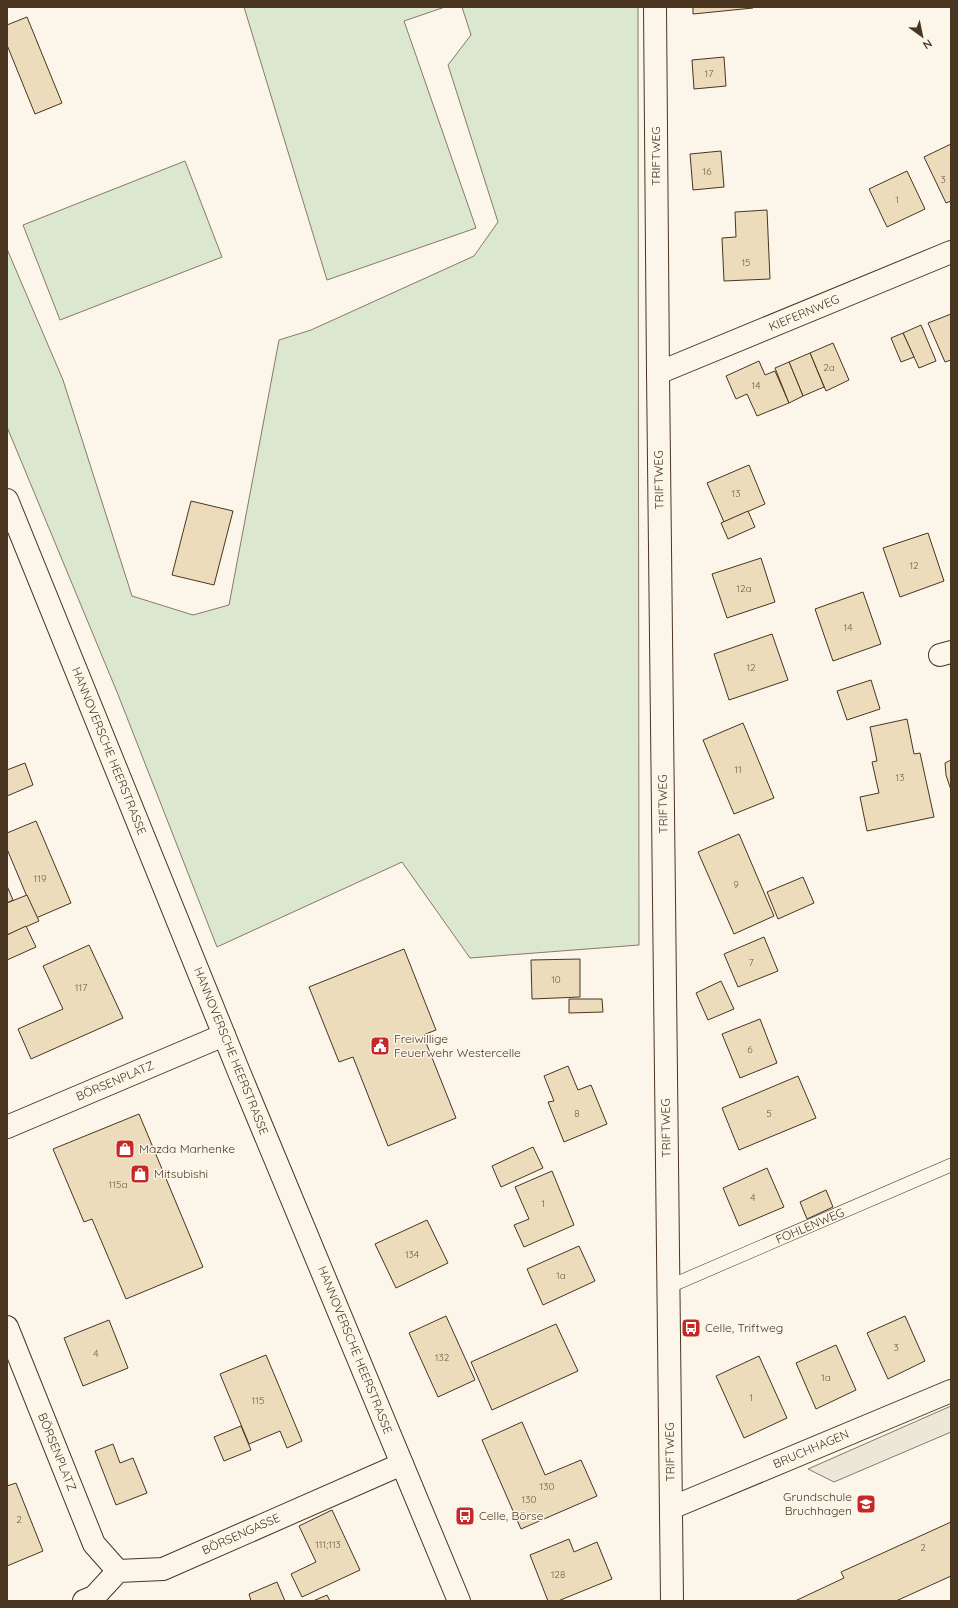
<svg xmlns="http://www.w3.org/2000/svg" width="958" height="1608" viewBox="0 0 958 1608" font-family="Quicksand,sans-serif">
<rect width="100%" height="100%" fill="#fbf6e9"/>
<g fill="#dce7d0" stroke="#887966">
<path d="M244,7H445L404,21L476,228L327,280Z"/>
<path d="M462,7H638L639,945L470,958L402,862L217,947L117,692L7,427V249L63,380L132,596L193,615L229,605L279,340L311,330L474,256L498,222L448,65L471,35Z"/>
<path d="M185,161L222,257L60,320L23,225Z"/>
</g>
<path fill="#ede7d9" stroke="#887966" d="M951,1406V1432L834,1482L808,1469Z"/>
<g fill="#ecdcbc" stroke="#4a3520">
<path d="M693,7H753V8L693,14Z"/>
<path d="M27,17L62,103L35,114L7,45V25Z"/>
<path d="M724,57L726,86L694,89L692,60Z"/>
<path d="M951,144V201L946,203L924,157Z"/>
<path d="M721,151L724,187L693,190L690,154Z"/>
<path d="M907,171L925,209L887,227L869,189Z"/>
<path d="M767,210L770,279L724,281L722,238L736,237L735,212Z"/>
<path d="M951,314V360L945,362L928,323Z"/>
<path d="M921,325L936,361L919,368L903,333Z"/>
<path d="M903,333L914,357L901,362L891,338Z"/>
<path d="M833,343L849,380L826,391L810,353Z"/>
<path d="M810,353L824,387L803,396L789,362Z"/>
<path d="M759,361L765,375L775,371L789,403L757,416L747,394L736,399L726,376Z"/>
<path d="M789,362L803,396L789,403L775,368Z"/>
<path d="M749,465L765,504L724,522L707,483Z"/>
<path d="M191,501L233,511L214,585L172,575Z"/>
<path d="M748,511L755,527L728,539L721,523Z"/>
<path d="M928,533L944,581L900,597L883,548Z"/>
<path d="M761,558L775,602L727,618L712,574Z"/>
<path d="M863,592L881,644L833,661L815,609Z"/>
<path d="M772,634L788,680L729,700L714,654Z"/>
<path d="M871,680L880,709L847,720L837,691Z"/>
<path d="M907,719L914,754L920,753L934,817L867,831L860,797L879,793L872,762L877,761L870,727Z"/>
<path d="M743,723L774,798L734,814L703,740Z"/>
<path d="M951,760V790L946,775L945,763Z"/>
<path d="M25,763L33,785L7,796V770Z"/>
<path d="M36,821L71,903L36,918L7,849V833Z"/>
<path d="M739,834L774,916L734,934L698,852Z"/>
<path d="M803,877L814,903L778,919L767,892Z"/>
<path d="M7,886L13,900L7,903Z"/>
<path d="M27,895L39,921L7,935V903Z"/>
<path d="M26,926L36,947L7,960V935Z"/>
<path d="M764,937L778,971L738,987L724,954Z"/>
<path d="M89,945L123,1018L31,1059L18,1029L63,1009L43,966Z"/>
<path d="M404,949L436,1030L423,1035L456,1118L388,1146L353,1057L339,1062L309,987Z"/>
<path d="M580,959V997L532,999L531,960Z"/>
<path d="M721,981L734,1009L708,1020L696,993Z"/>
<path d="M569,999H602L603,1012L569,1013Z"/>
<path d="M760,1019L777,1063L740,1078L722,1034Z"/>
<path d="M568,1066L578,1090L591,1085L607,1124L564,1142L548,1102L554,1101L544,1076Z"/>
<path d="M798,1076L816,1118L739,1150L722,1108Z"/>
<path d="M139,1114L203,1267L126,1299L92,1219L84,1222L53,1149Z"/>
<path d="M533,1147L543,1168L501,1187L492,1166Z"/>
<path d="M767,1168L784,1207L739,1226L723,1188Z"/>
<path d="M552,1171L574,1225L524,1247L514,1225L529,1219L515,1187Z"/>
<path d="M826,1190L833,1207L807,1219L800,1202Z"/>
<path d="M427,1220L448,1263L396,1288L375,1244Z"/>
<path d="M579,1246L595,1281L543,1305L527,1269Z"/>
<path d="M446,1316L475,1380L438,1397L409,1333Z"/>
<path d="M905,1316L925,1361L888,1379L867,1333Z"/>
<path d="M109,1320L128,1368L83,1386L64,1338Z"/>
<path d="M556,1324L578,1371L492,1410L471,1362Z"/>
<path d="M836,1345L856,1390L816,1409L796,1363Z"/>
<path d="M266,1355L302,1441L287,1448L280,1431L249,1444L220,1374Z"/>
<path d="M759,1356L787,1418L744,1438L716,1376Z"/>
<path d="M522,1422L545,1475L581,1460L597,1496L521,1529L482,1440Z"/>
<path d="M241,1426L251,1450L224,1461L214,1437Z"/>
<path d="M113,1444L120,1463L133,1458L147,1493L116,1505L95,1451Z"/>
<path d="M16,1483L43,1551L7,1566V1486Z"/>
<path d="M332,1510L360,1570L302,1597L291,1574L316,1562L299,1526Z"/>
<path d="M951,1522V1576L896,1601H795L844,1578L841,1572Z"/>
<path d="M569,1539L574,1552L597,1542L612,1579L558,1601H548L530,1555Z"/>
<path d="M277,1582L285,1601H251L249,1594Z"/>
<path d="M327,1595L330,1601H313Z"/>
</g>
<g fill="none" stroke-linecap="round" stroke-linejoin="round">
<defs>
<path id="lane" d="M668,1287L951,1165"/>
<g id="street">
<path d="M655,7L658,373L672,1601"/>
<path d="M658,373L951,252"/>
<path d="M940,655L951,652"/>
<path d="M7,1127L224,1035"/>
<path d="M7,1327L94,1544L118,1571"/>
<path d="M671,1508L951,1391"/>
<path d="M84,1601L94,1597L118,1571L163,1569L402,1464"/>
</g>
<path id="primary" d="M7,500L239,1072L459,1601"/>
</defs>
<use href="#lane" stroke="#4a3520" stroke-width="14"/>
<use href="#street" stroke="#4a3520" stroke-width="24"/>
<use href="#primary" stroke="#4a3520" stroke-width="24"/>
<use href="#lane" stroke="#fbf6e9" stroke-width="13"/>
<use href="#street" stroke="#fbf6e9" stroke-width="22"/>
<use href="#primary" stroke="#fbf6e9" stroke-width="22"/>
</g>
<defs>
<symbol id="civic-square" viewBox="-11 -11 22 22"><rect x="-9" y="-9" width="18" height="18" rx="4" fill="#c62828" stroke="#fbf6e9"/><path d="M-.6-6.5H3V-4.5H.6V-3L4-1V1h2V6H-6V1h2V-1L-.6-3ZM-1.2 2.5V6h2.4V2.5Z" fill="#fff"/></symbol>
<symbol id="shop-square" viewBox="-11 -11 22 22"><rect x="-9" y="-9" width="18" height="18" rx="4" fill="#c62828" stroke="#fbf6e9"/><path d="M-5-2.5h2.3a2.7 3.5 0 0 1 5.4 0H5L5.5 6h-11ZM-1.5-2.5h3a1.5 2.3 0 0 0-3 0Z" fill="#fff"/></symbol>
<symbol id="bus-square" viewBox="-11 -11 22 22"><rect x="-9" y="-9" width="18" height="18" rx="4" fill="#c62828" stroke="#fbf6e9"/><path d="M-5-6H5V4H4V6H2V4H-2V6H-4V4H-5ZM-3.5-4V0h7V-4ZM-3.5 1.2v1.5H-2V1.2ZM2 1.2v1.5H3.5V1.2Z" fill="#fff"/></symbol>
<symbol id="school-square" viewBox="-11 -11 22 22"><rect x="-9" y="-9" width="18" height="18" rx="4" fill="#c62828" stroke="#fbf6e9"/><path d="M0-5L7-2L0 1L-7-2ZM-4 1L0 2.5L4 1V4Q0 6-4 4Z" fill="#fff"/></symbol>
</defs>
<g fill-rule="evenodd">
<use href="#civic-square" x="369" y="1035" width="22" height="22"/>
<use href="#shop-square" x="114" y="1138" width="22" height="22"/>
<use href="#shop-square" x="129" y="1163" width="22" height="22"/>
<use href="#bus-square" x="680" y="1317" width="22" height="22"/>
<use href="#school-square" x="855" y="1493" width="22" height="22"/>
<use href="#bus-square" x="454" y="1505" width="22" height="22"/>
</g>
<g text-anchor="middle" stroke-width="3" stroke-linejoin="round" paint-order="stroke">
<g font-size="10" fill="#725f47">
<text x="709" y="77">17</text>
<text x="707" y="175">16</text>
<text x="943" y="183">3</text>
<text x="897" y="203">1</text>
<text x="746" y="266">15</text>
<text x="829" y="371">2a</text>
<text x="756" y="389">14</text>
<text x="736" y="497">13</text>
<text x="914" y="569">12</text>
<text x="744" y="592">12a</text>
<text x="848" y="631">14</text>
<text x="751" y="671">12</text>
<text x="738" y="773">11</text>
<text x="900" y="781">13</text>
<text x="40" y="882">119</text>
<text x="736" y="888">9</text>
<text x="751" y="966">7</text>
<text x="556" y="983">10</text>
<text x="81" y="991">117</text>
<text x="750" y="1053">6</text>
<text x="577" y="1117">8</text>
<text x="769" y="1117">5</text>
<text x="118" y="1188">115a</text>
<text x="753" y="1201">4</text>
<text x="543" y="1207">1</text>
<text x="412" y="1258">134</text>
<text x="561" y="1279">1a</text>
<text x="896" y="1351">3</text>
<text x="96" y="1357">4</text>
<text x="442" y="1361">132</text>
<text x="826" y="1381">1a</text>
<text x="751" y="1401">1</text>
<text x="258" y="1404">115</text>
<text x="547" y="1490">130</text>
<text x="529" y="1503">130</text>
<text x="19" y="1523">2</text>
<text x="328" y="1548">111;113</text>
<text x="923" y="1551">2</text>
<text x="558" y="1578">128</text>
</g>
<g font-size="12" fill="#4a3520" stroke="#fbf6e9">
<text transform="translate(656 156) rotate(-90)" y="4">TRIFTWEG</text>
<text transform="translate(804 313) rotate(-23)" y="4">KIEFERNWEG</text>
<text transform="translate(659 480) rotate(-91)" y="4">TRIFTWEG</text>
<text transform="translate(109 751) rotate(68)" y="4">HANNOVERSCHE HEERSTRASSE</text>
<text transform="translate(663 804) rotate(-91)" y="4">TRIFTWEG</text>
<text transform="translate(231 1051) rotate(68)" y="4">HANNOVERSCHE HEERSTRASSE</text>
<text transform="translate(115 1081) rotate(-23)" y="4">BÖRSENPLATZ</text>
<text transform="translate(666 1128) rotate(-91)" y="4">TRIFTWEG</text>
<text transform="translate(810 1226) rotate(-23)" y="4">FOHLENWEG</text>
<text transform="translate(355 1350) rotate(68)" y="4">HANNOVERSCHE HEERSTRASSE</text>
<text transform="translate(811 1449) rotate(-23)" y="4">BRUCHHAGEN</text>
<text transform="translate(57 1452) rotate(68)" y="4">BÖRSENPLATZ</text>
<text transform="translate(670 1452) rotate(-91)" y="4">TRIFTWEG</text>
<text transform="translate(241 1534) rotate(-24)" y="4">BÖRSENGASSE</text>
</g>
<g font-size="12" fill="#4a3520" stroke="#fbf6e9" text-anchor="start">
<text x="394" y="1043">Freiwillige<tspan x="394" dy="14">Feuerwehr Westercelle</tspan></text>
<text x="139" y="1153">Mazda Marhenke</text>
<text x="154" y="1178">Mitsubishi</text>
<text x="705" y="1332">Celle, Triftweg</text>
<text x="852" y="1501" text-anchor="end">Grundschule<tspan x="852" dy="14">Bruchhagen</tspan></text>
<text x="479" y="1520">Celle, Börse</text>
</g>
</g>
<rect width="958" height="1608" fill="none" stroke="#4a3520" stroke-width="16"/>
<g transform="translate(922 36) rotate(147)" stroke="#fbf6e9" stroke-width="3" paint-order="stroke">
<path d="M0-3L7 15L0 10L-7 15Z" fill="#4a3520"/>
<text y="-6" font-size="11" font-weight="bold" text-anchor="middle" fill="#4a3520">N</text>
</g>
</svg>
